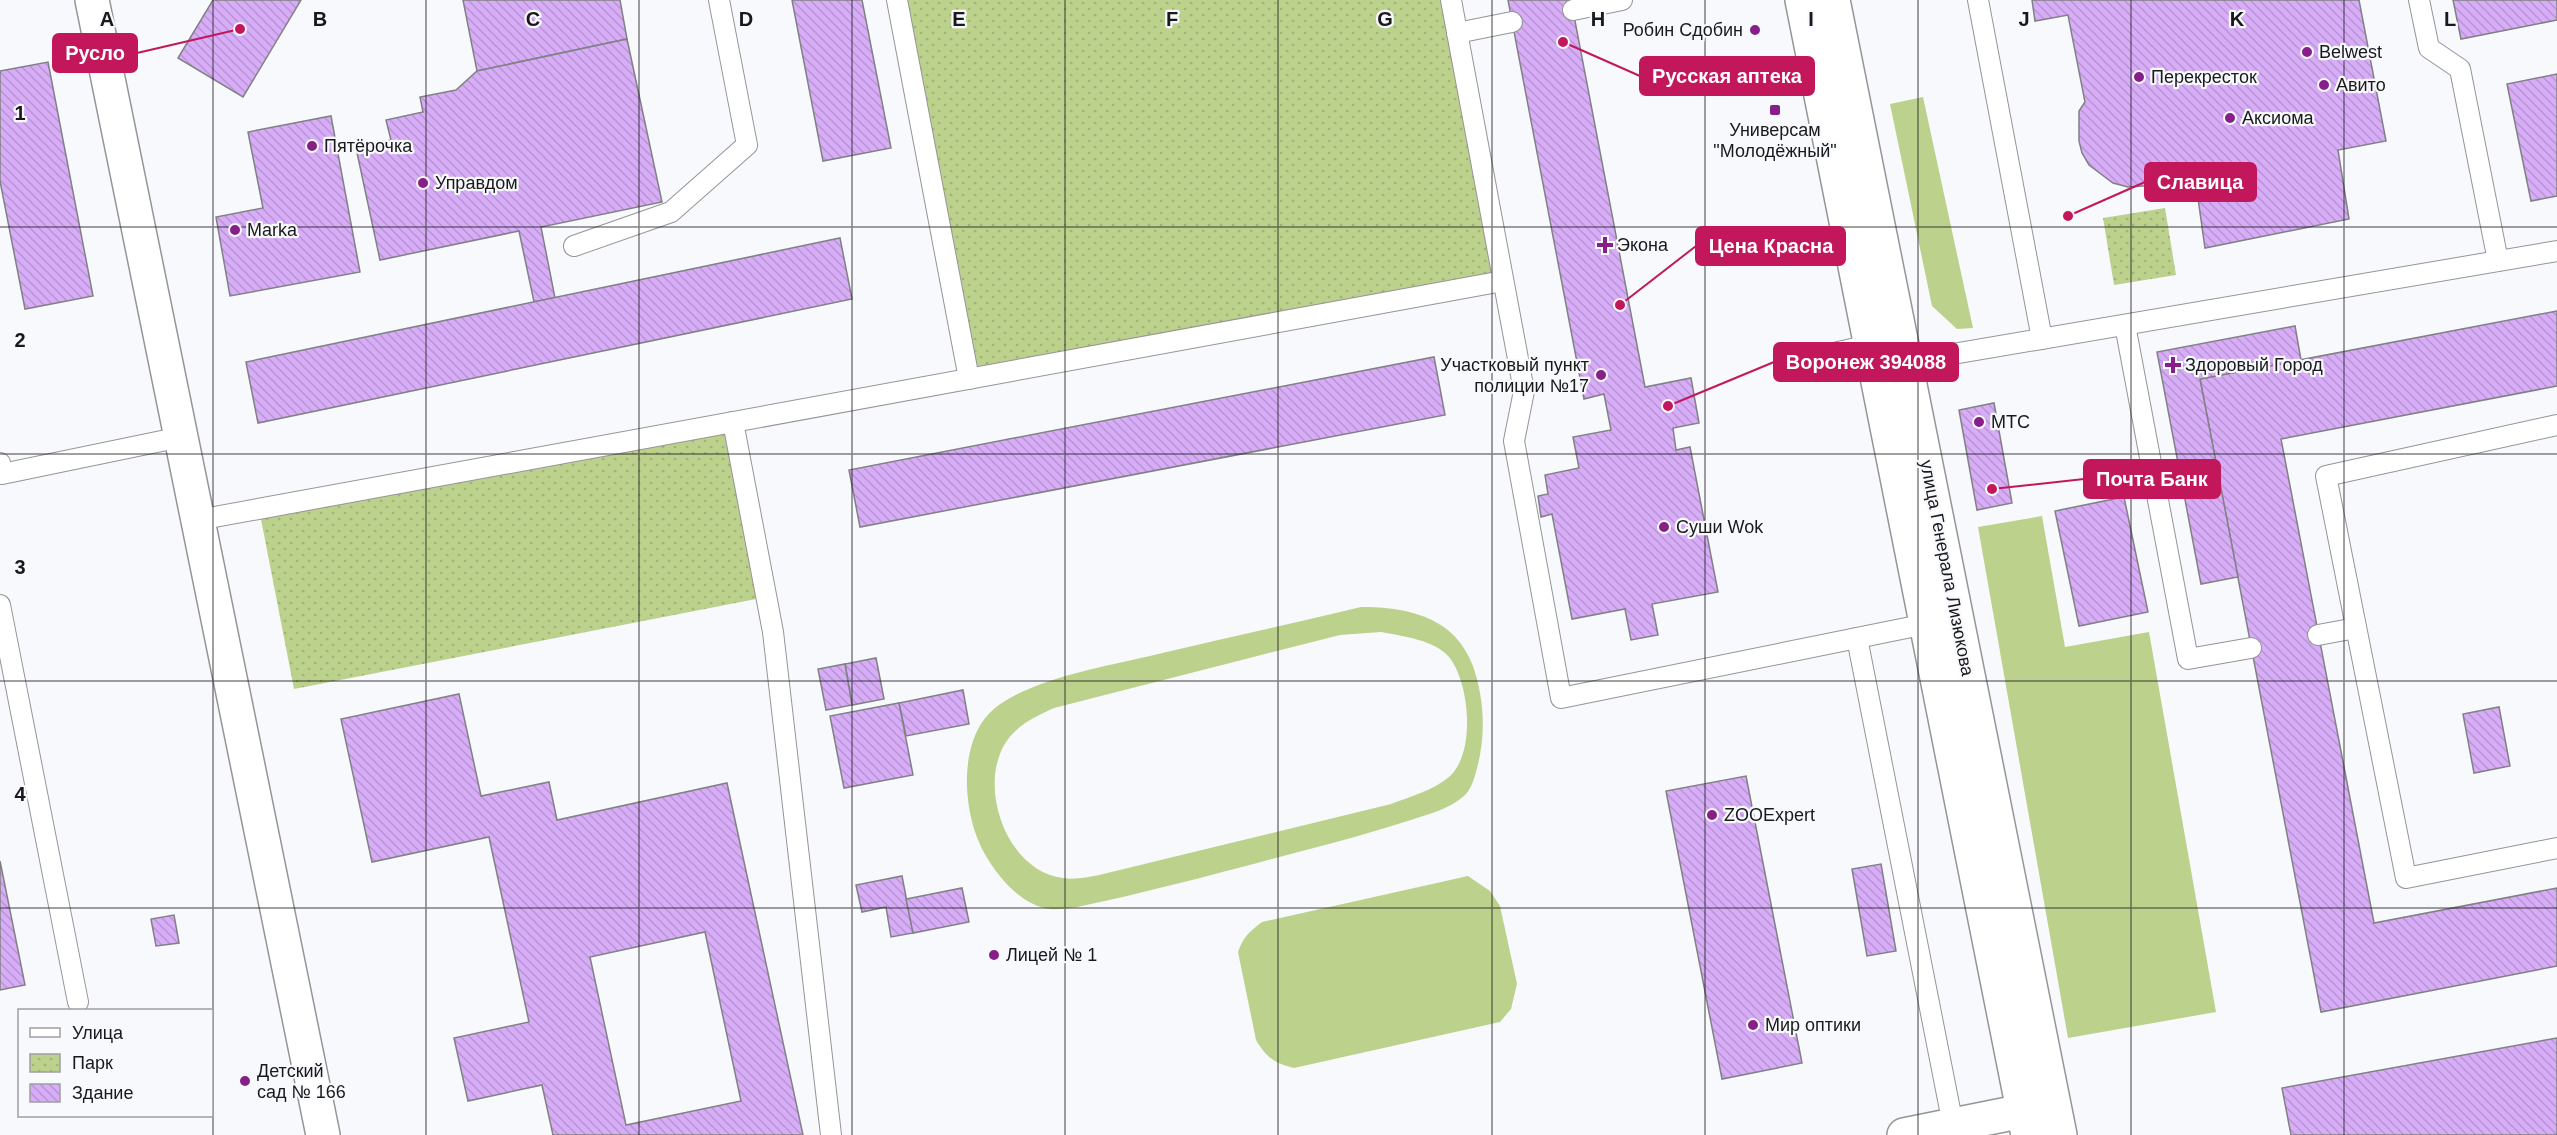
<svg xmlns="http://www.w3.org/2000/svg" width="2557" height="1135" viewBox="0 0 2557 1135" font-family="Arial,sans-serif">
<defs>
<pattern id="park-dots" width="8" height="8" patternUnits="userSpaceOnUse" patternTransform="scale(1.5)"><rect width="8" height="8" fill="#bcd28c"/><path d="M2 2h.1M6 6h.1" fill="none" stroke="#a1b478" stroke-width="1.8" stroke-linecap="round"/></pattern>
<pattern id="building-back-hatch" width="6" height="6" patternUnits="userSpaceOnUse" patternTransform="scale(1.5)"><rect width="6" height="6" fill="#d8adf8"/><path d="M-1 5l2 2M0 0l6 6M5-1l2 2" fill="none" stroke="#b994d4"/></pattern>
</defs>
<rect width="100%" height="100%" fill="#f8f9fd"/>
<g fill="#bcd28c" fill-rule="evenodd">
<path d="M1923,97L1973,328L1957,329L1932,306L1890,104Z"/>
<path d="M2042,516L2065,647L2149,632L2216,1012L2068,1038L1978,527Z"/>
<path d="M1361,607C1408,607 1455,617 1473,666C1485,701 1486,737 1476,772C1474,780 1470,791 1464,796C1449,809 1429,814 1411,820C1376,831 1342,841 1306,850C1230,870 1154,891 1077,907C1069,908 1059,910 1050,909C1022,906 999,878 986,856C962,817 956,739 995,708C1035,677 1109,666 1158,654C1226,638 1294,623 1361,607ZM1381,632C1402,636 1435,640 1449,657C1470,683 1476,754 1449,777C1434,790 1409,797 1391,804L1099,875C1088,877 1075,880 1063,878C1011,872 982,799 1000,754C1009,729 1032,718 1054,708L1340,635Z"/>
<path d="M1468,876L1490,891L1500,906L1517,984L1511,1009L1500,1022L1294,1068C1275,1064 1266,1057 1256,1040L1238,952C1243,937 1250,931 1262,922Z"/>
</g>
<g fill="url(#park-dots)">
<path d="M897,0H1450L1503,281L969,379Z"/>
<path d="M2165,208L2176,275L2114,285L2103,218Z"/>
<path d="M733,422L766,597L294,689L259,509Z"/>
</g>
<g fill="url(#building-back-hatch)" stroke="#818083" stroke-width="1.5" fill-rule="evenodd">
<path d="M213,0H301L243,97L178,58Z"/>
<path d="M463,0H620L627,39L477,71Z"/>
<path d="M792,0H862L891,148L823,161Z"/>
<path d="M1508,0H1571L1645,387L1691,378L1699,423L1673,428L1676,450L1690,447L1718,592L1652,604L1658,635L1631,640L1625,609L1572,619L1552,514L1541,517L1538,496L1548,494L1545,475L1579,468L1573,437L1611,430L1604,394L1584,399Z"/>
<path d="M2032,0H2359L2386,141L2338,150L2349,219L2205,248L2195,177L2157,185L2128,187L2113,183L2089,165L2082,153L2079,141V111L2085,102L2068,15L2035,21Z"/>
<path d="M2453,0H2557V20L2461,39Z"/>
<path d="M627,39L662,202L541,227L555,298L534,302L519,231L380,260L356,148L391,140L386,120L423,112L420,97L456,90L477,71Z"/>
<path d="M48,62L93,296L25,309L0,181V71Z"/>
<path d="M2557,74V196L2531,201L2507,84Z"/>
<path d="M331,116L360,272L230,296L216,217L263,208L248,132Z"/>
<path d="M840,238L852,299L258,423L246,362Z"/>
<path d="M2557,311V386L2281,439L2374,923L2557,888V966L2321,1012L2200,379Z"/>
<path d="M2295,326L2301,360L2200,379L2238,577L2201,584L2157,352Z"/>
<path d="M1434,357L1445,415L860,527L849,470Z"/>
<path d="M1994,403L2012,503L1977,510L1959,410Z"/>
<path d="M2124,497L2148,612L2079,626L2055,511Z"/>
<path d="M876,658L884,699L852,705L845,664Z"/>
<path d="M845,664L852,705L826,710L818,669Z"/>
<path d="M963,690L969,724L906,736L899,703Z"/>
<path d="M459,694L481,796L549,782L557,820L727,783L803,1135H553L542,1085L468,1101L454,1038L529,1022L489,837L372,862L341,719ZM705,932L741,1101L626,1125L590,957Z"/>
<path d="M899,703L913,775L844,788L830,716Z"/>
<path d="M2499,707L2510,766L2474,773L2463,714Z"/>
<path d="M1746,776L1802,1063L1722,1079L1666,791Z"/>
<path d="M0,861L25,985L0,990Z"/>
<path d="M1881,864L1896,951L1867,956L1852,869Z"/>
<path d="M902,876L913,933L891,937L886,907L862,912L856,885Z"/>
<path d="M962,888L969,922L913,933L906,899Z"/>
<path d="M174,915L179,943L156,946L151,919Z"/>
<path d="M2557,1038V1135H2291L2282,1088Z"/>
</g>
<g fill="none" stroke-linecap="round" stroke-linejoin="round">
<defs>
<g id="service">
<path d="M897,0L969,379"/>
<path d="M1451,0L1524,391L1514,441L1561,698L1926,624"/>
<path d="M1978,0L2042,339"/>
<path d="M2419,0L2429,48L2460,69L2498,261"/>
<path d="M1573,10L1622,0"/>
<path d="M1457,33L1512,22"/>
<path d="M574,246L671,212L747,145L719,0"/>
<path d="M2125,325L2188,659L2251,648"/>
<path d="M1838,352L1870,345"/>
<path d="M1906,362L2557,251"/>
<path d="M733,422L773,632L831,1135"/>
<path d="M2557,425L2326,476L2406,878L2557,848"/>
<path d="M0,463L2,474L181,437"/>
<path d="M198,520L1503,281"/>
<path d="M0,605L78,1002"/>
<path d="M2318,635L2356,628"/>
<path d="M1857,638L1955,1135"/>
</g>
<g id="minor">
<path d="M92,0L323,1135"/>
<path d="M1904,1135L2023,1111"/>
</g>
<g id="secondary">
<path d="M1802,0L2028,1135"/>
<path d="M1833,0L2060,1135"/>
</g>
</defs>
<use href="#service" stroke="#959598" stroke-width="22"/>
<use href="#minor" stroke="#959598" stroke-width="36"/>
<use href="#secondary" stroke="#959598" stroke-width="36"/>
<use href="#service" stroke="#fff" stroke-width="20"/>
<use href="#minor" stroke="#fff" stroke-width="33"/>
<use href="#secondary" stroke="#fff" stroke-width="33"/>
</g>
<path fill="none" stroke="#19191b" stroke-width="1.5" stroke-opacity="0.55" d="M213,0V1135M426,0V1135M639,0V1135M852,0V1135M1065,0V1135M1278,0V1135M1492,0V1135M1705,0V1135M1918,0V1135M2131,0V1135M2344,0V1135M0,227H2557M0,454H2557M0,681H2557M0,908H2557"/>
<g fill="#861f87" stroke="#f8f9fd" stroke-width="2">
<circle cx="1755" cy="30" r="6"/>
<circle cx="2307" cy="52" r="6"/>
<circle cx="2139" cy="77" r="6"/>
<circle cx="2324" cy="85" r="6"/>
<rect x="1769" y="104" width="12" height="12" rx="3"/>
<circle cx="2230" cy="118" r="6"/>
<circle cx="312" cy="146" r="6"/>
<circle cx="423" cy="183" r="6"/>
<circle cx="235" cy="230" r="6"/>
<path d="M1602 236h6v6h6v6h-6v6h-6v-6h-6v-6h6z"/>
<path d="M2170 356h6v6h6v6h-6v6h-6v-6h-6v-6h6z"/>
<circle cx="1601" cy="375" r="6"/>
<circle cx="1979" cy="422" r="6"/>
<circle cx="1664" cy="527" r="6"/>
<circle cx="1712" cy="815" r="6"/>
<circle cx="994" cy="955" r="6"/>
<circle cx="1753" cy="1025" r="6"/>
<circle cx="245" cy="1081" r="6"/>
</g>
<g text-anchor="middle" stroke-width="4.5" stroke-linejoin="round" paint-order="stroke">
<g font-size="18" fill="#19191b" stroke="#f8f9fd" text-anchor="start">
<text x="1743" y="36" text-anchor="end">Робин Сдобин</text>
<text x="2319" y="58">Belwest</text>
<text x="2151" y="83">Перекресток</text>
<text x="2336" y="91">Авито</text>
<text x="2242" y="124">Аксиома</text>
<text x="1775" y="136" text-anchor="middle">Универсам<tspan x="1775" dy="21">"Молодёжный"</tspan></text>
<text x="324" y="152">Пятёрочка</text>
<text x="435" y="189">Управдом</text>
<text x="247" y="236">Marka</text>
<text x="1617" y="251">Экона</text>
<text x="1589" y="371" text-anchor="end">Участковый пункт<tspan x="1589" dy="21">полиции №17</tspan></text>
<text x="2185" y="371">Здоровый Город</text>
<text x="1991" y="428">МТС</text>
<text x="1676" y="533">Суши Wok</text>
<text x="1724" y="821">ZOOExpert</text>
<text x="1006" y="961">Лицей № 1</text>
<text x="1765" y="1031">Мир оптики</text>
<text x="257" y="1077">Детский<tspan x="257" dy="21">сад № 166</tspan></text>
</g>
<g font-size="18" fill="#19191b" stroke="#f8f9fd">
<text transform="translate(1947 568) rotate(79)" y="6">улица Генерала Лизюкова</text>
</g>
</g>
<g font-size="20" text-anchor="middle" font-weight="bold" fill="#19191b" stroke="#f8f9fd" stroke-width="4.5" stroke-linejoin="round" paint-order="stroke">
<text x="107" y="26">A</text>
<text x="320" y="26">B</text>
<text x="533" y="26">C</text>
<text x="746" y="26">D</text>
<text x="959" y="26">E</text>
<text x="1172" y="26">F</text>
<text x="1385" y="26">G</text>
<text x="1598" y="26">H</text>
<text x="1811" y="26">I</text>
<text x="2024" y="26">J</text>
<text x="2237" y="26">K</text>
<text x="2450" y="26">L</text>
<text x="20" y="120">1</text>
<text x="20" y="347">2</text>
<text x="20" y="574">3</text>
<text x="20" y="801">4</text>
</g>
<path fill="none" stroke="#c2185b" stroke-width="2" d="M240 29L137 53M1563 42L1640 76M2068 216L2145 182M1620 305L1696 246M1668 406L1774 362M1992 489L2084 479"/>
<g fill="#c2185b" stroke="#f8f9fd" stroke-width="2">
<circle cx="240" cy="29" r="6"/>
<circle cx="1563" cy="42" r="6"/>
<circle cx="2068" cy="216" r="6"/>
<circle cx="1620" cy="305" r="6"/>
<circle cx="1668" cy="406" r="6"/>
<circle cx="1992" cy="489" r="6"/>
</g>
<g fill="#c2185b" stroke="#c2185b" stroke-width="2">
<rect x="53" y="34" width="84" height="38" rx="6"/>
<rect x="1640" y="57" width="174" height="38" rx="6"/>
<rect x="2145" y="163" width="111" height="38" rx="6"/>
<rect x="1696" y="227" width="149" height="38" rx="6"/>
<rect x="1774" y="343" width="184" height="38" rx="6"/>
<rect x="2084" y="460" width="136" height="38" rx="6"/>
</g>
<g font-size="20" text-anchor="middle" font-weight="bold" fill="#fff">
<text x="95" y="60">Русло</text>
<text x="1727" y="83">Русская аптека</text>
<text x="2200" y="189">Славица</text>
<text x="1771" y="253">Цена Красна</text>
<text x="1866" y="369">Воронеж 394088</text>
<text x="2152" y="486">Почта Банк</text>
</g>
<rect x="18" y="1009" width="195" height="108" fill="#f8f9fd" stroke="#9f9fa3" stroke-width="1.5"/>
<rect x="30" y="1028" width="30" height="9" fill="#ffffff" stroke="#9f9fa3" stroke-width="1.5"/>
<text x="72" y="1039" font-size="18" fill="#19191b">Улица</text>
<rect x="30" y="1054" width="30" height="18" fill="url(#park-dots)" stroke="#9f9fa3" stroke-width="1.5"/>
<text x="72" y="1069" font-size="18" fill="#19191b">Парк</text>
<rect x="30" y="1084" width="30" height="18" fill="url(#building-back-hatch)" stroke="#9f9fa3" stroke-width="1.5"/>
<text x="72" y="1099" font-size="18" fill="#19191b">Здание</text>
</svg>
